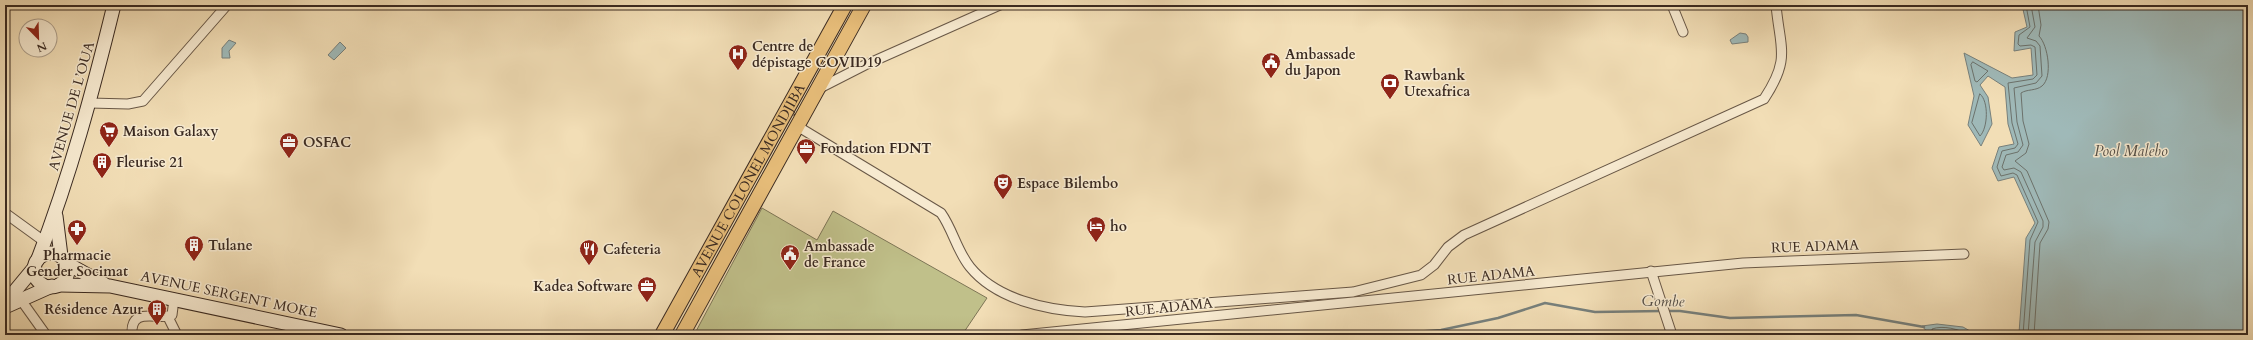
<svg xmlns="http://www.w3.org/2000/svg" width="2253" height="340" viewBox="0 0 2253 340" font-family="Cardo,serif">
<rect width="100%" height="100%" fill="#f2deb6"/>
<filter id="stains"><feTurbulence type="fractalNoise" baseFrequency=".005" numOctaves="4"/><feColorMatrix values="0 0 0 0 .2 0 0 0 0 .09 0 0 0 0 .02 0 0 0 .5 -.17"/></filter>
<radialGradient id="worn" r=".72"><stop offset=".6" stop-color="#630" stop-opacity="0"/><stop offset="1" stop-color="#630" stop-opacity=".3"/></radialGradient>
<path fill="#c0c08a" stroke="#7d7556" d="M762,208L817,240L833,211L987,298L962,335H694Z"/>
<g fill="#9fb9b8" stroke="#77807c">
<path d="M2022,5H2248V335H2004L2019,333L2026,238L2035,223L2014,177L1998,181L1992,168L1999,147L2014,144L2008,124L2005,87L1988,76L1980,85L1988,97L1992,124L1981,146L1968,125L1974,96L1964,53L2012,78L2033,75L2031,48L2014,51L2015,32L2027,27Z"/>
<path d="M1740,33L1746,34L1748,37V42L1732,44L1730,40Z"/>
<path d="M229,40L236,43L229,51L230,58H222V48Z"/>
<path d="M340,42L346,48L334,60L328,55Z"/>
<path d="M1937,324L1963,327L1977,335H1930L1922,326Z"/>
</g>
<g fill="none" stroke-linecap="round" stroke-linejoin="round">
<g stroke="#6c726c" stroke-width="1">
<path d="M1973,62L1988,71L1977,82L1975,81L1971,65Z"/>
<path d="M1980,94C1989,101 1988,128 1980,136L1972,123Z"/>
<path d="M1933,335L1932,329C1943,325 1959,329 1969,335"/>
<path d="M2023,335L2030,240L2038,222L2017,175L2013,173L2001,176L1997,167L2002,151L2015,148L2018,144L2012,123L2008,83L2033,79L2037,75L2035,47L2031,45L2020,46L2018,44L2019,35L2030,27L2026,5"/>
<path d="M2028,335L2035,242L2043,227V221L2021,172L2014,168L2004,170L2002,167L2006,155L2018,152L2023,145L2017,122L2014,88L2036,83L2042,76L2040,46L2036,41L2027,38L2035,27L2031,5"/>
<path d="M2034,335L2040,243L2048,229L2049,222L2027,171L2015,161L2026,153L2029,144L2023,121L2021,93C2027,89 2036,91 2042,86C2053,77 2048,45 2039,36L2041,25L2038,5"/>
</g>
<g stroke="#77807c" stroke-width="2.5">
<path d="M1667,311H1680L1730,318L1856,315L1924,327"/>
<path d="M1373,335L1441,330L1498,318L1545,303L1595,312L1662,311"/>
</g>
<defs>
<g id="minor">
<path d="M1672,5L1683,32"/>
<path d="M818,89L865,65L1000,5"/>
<path d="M90,103L128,104L143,101L227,5"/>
<path d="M797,126L941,213C953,230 957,251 970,267C996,299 1045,310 1085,312L1353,292L1421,275L1434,265L1448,247L1464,235L1764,99C1791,58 1780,49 1776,5"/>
<path d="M5,213L45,242"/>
<path d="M1651,271L1672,335"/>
<path d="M21,300L46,335"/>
<path d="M168,317L177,335"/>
<path d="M132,335C130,305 158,321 172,315L174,299"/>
<path d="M1022,335L1743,263L1964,254"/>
</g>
<g id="secondary">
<path d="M56,216L61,256"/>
<circle cx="51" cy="270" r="17"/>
<path d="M38,259C70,176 93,91 114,5"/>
<path d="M66,263L104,284"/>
<path d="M59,285L110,286L341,335"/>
<path d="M5,303L34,268"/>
<path d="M5,307L52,286"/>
</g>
<g id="primary">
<path id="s1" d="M662,335L845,5"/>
<path d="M682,335L864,5"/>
</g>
</defs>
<use href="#minor" stroke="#685746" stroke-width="11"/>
<use href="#secondary" stroke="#3a2a21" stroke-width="15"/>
<use href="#primary" stroke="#3a2a21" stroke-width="16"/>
<use href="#minor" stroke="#f7ead0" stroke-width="9"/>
<use href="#secondary" stroke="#f7ead0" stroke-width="13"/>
<use href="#primary" stroke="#e9bf7b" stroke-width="14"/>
</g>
<defs>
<symbol id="hospital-pin" viewBox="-11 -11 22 30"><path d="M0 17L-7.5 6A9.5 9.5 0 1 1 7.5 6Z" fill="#8f2418" stroke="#f7ead0"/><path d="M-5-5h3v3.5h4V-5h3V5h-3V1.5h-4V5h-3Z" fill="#fff"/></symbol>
<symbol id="civic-pin" viewBox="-11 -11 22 30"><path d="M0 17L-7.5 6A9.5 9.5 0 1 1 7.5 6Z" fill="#8f2418" stroke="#f7ead0"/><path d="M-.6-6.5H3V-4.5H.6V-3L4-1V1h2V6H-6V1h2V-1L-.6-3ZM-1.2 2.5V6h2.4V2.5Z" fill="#fff"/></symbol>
<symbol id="bank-pin" viewBox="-11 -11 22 30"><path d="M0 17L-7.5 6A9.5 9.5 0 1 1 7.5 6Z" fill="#8f2418" stroke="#f7ead0"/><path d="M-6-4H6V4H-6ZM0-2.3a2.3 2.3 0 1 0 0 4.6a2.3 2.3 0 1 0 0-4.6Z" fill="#fff"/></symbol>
<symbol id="supermarket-pin" viewBox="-11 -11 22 30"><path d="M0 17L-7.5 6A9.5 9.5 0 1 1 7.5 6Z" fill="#8f2418" stroke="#f7ead0"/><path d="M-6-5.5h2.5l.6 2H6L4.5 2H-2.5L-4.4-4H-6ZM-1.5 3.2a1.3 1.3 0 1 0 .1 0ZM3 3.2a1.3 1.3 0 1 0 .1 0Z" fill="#fff"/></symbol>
<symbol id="office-pin" viewBox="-11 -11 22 30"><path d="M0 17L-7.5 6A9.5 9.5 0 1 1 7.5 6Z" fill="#8f2418" stroke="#f7ead0"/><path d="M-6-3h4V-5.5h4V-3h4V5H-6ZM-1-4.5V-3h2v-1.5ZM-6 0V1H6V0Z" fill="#fff"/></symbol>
<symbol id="building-pin" viewBox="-11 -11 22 30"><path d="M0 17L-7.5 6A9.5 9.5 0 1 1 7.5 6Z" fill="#8f2418" stroke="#f7ead0"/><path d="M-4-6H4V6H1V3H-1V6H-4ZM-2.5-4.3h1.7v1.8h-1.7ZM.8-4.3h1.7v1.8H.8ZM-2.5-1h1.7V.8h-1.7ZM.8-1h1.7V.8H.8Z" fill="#fff"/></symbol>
<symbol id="theatre-pin" viewBox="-11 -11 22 30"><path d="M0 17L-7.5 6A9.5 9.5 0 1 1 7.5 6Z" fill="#8f2418" stroke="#f7ead0"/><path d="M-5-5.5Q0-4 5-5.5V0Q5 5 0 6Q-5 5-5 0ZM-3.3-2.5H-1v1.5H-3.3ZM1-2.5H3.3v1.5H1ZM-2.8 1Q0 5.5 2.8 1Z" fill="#fff"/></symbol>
<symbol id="hotel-pin" viewBox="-11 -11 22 30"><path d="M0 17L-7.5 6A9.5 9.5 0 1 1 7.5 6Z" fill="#8f2418" stroke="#f7ead0"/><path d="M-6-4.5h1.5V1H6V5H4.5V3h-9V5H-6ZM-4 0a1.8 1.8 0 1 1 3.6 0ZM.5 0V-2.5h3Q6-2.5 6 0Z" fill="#fff"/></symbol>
<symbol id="pharmacy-pin" viewBox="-11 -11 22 30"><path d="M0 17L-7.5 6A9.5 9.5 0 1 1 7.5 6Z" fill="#8f2418" stroke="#f7ead0"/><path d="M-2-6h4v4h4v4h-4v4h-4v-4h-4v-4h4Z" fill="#fff"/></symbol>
<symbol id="restaurant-pin" viewBox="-11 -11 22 30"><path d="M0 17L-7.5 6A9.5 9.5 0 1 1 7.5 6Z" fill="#8f2418" stroke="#f7ead0"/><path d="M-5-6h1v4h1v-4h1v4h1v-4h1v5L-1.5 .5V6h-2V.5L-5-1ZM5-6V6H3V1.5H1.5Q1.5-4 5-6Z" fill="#fff"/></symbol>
</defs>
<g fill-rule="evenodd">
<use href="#hospital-pin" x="727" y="43" width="22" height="30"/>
<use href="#civic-pin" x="1260" y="51" width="22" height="30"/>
<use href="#bank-pin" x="1379" y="72" width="22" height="30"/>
<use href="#supermarket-pin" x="98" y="120" width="22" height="30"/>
<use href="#office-pin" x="278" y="131" width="22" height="30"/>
<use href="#office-pin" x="795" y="137" width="22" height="30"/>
<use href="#building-pin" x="91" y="151" width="22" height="30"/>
<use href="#theatre-pin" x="992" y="172" width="22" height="30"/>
<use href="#hotel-pin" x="1085" y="215" width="22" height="30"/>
<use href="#pharmacy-pin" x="66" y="218" width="22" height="30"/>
<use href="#building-pin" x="183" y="234" width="22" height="30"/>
<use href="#restaurant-pin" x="578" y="238" width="22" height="30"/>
<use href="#civic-pin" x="779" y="243" width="22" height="30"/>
<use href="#office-pin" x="636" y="275" width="22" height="30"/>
<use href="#building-pin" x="146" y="298" width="22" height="30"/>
</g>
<g text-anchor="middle" stroke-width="3" stroke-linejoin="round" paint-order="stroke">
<g font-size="14" font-weight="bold" fill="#3a2a21" stroke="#f7ead0" text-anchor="start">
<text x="752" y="51">Centre de<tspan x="752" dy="16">dépistage COVID19</tspan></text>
<text x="1285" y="59">Ambassade<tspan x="1285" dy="16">du Japon</tspan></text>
<text x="1404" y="80">Rawbank<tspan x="1404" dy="16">Utexafrica</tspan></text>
<text x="123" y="136">Maison Galaxy</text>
<text x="303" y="147">OSFAC</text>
<text x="820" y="153">Fondation FDNT</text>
<text x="116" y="167">Fleurise 21</text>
<text x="1017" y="188">Espace Bilembo</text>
<text x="1110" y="231">ho</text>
<text x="208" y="250">Tulane</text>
<text x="804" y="251">Ambassade<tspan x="804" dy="16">de France</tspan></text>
<text x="603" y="254">Cafeteria</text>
<text x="77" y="260" text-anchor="middle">Pharmacie<tspan x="77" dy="16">Gender Socimat</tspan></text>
<text x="633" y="291" text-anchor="end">Kadea Software</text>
<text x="143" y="314" text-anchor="end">Résidence Azur</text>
</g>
<g font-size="14" fill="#3a2a21" stroke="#f7ead0">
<text transform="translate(71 106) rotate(-74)" y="5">AVENUE DE L’OUA</text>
<text dy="5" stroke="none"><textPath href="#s1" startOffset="177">AVENUE COLONEL MONDJIBA</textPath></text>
<text transform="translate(1815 246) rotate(-2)" y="5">RUE ADAMA</text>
<text transform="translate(1491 275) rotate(-6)" y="5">RUE ADAMA</text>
<text transform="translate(229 294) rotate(12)" y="5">AVENUE SERGENT MOKE</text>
<text transform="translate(1169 307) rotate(-6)" y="5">RUE ADAMA</text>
</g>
<g font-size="15" font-style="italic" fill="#534e47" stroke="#f7ead0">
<text x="2131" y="156">Pool Malebo</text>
<text transform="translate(1663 301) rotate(1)" y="5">Gombe</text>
</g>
</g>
<rect width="2253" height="340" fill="none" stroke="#f2deb6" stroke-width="20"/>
<rect x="6" y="6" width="2241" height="328" fill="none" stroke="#3a2a21" stroke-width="2"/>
<rect x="10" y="10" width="2233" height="320" fill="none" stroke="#3a2a21"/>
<g transform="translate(38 38) rotate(157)"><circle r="19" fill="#f7ead0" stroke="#ab9d8a"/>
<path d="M0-3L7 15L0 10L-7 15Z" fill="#8f2418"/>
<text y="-6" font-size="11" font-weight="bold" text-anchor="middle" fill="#3a2a21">N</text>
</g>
<rect width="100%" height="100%" filter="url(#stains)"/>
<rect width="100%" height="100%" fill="url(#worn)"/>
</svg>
